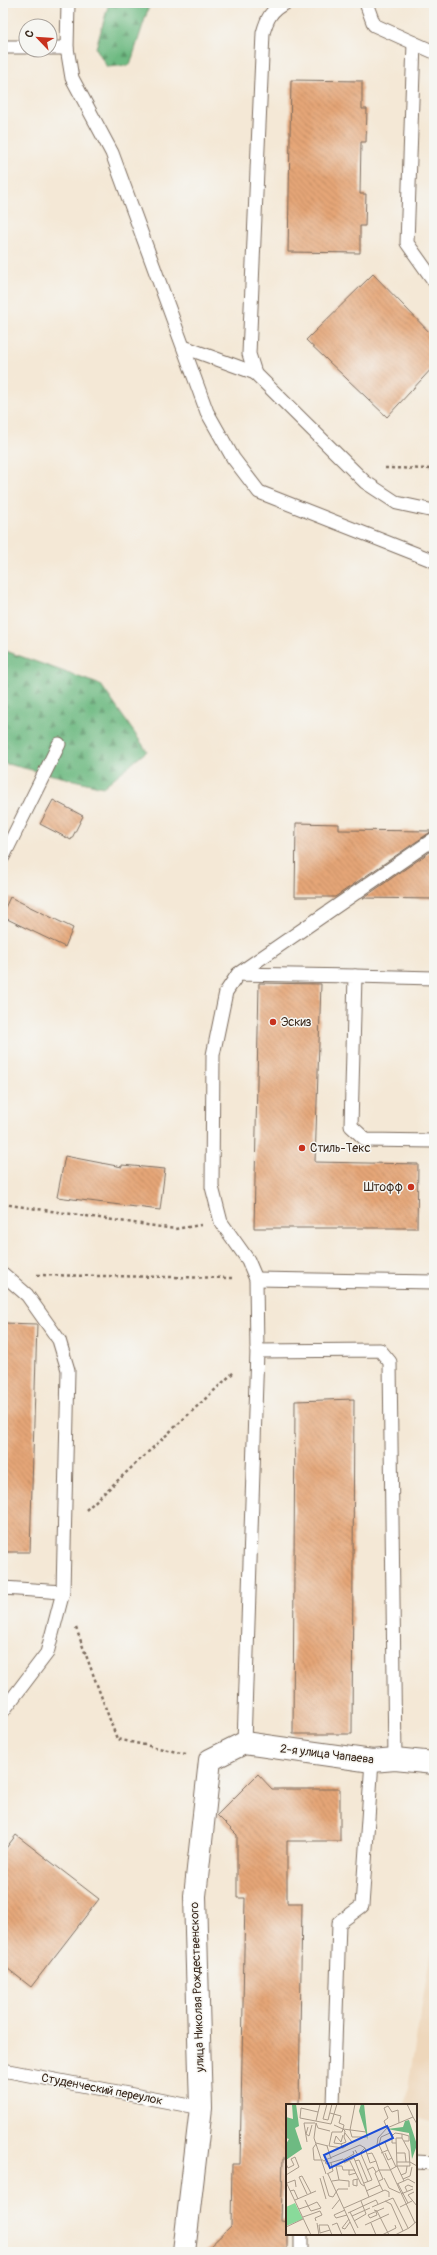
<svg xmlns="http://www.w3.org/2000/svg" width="437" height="2255" viewBox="0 0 437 2255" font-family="Pangolin,sans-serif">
<defs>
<pattern id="forest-firs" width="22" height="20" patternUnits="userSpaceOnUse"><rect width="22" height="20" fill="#6eba82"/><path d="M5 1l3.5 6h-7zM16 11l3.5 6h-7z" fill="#5c976a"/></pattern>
<pattern id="building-back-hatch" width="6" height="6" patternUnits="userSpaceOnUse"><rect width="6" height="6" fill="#e5a677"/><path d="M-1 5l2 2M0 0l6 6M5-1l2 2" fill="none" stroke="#bb8761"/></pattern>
</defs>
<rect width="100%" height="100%" fill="#f6f6f2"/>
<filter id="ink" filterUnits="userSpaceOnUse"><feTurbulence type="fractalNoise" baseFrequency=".025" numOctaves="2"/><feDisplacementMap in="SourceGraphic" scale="8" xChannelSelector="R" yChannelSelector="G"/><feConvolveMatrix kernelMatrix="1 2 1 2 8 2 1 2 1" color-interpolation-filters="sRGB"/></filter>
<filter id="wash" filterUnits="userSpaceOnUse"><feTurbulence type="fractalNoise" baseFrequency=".012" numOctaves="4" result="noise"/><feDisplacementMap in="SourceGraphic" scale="16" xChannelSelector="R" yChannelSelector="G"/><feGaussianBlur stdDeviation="0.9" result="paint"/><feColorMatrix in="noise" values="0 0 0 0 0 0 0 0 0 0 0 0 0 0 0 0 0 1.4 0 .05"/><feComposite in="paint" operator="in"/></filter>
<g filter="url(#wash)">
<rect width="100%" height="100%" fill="#f4e8d6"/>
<path fill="#eed7bb" d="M434,1932V2123L416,2118V2105H405Z"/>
<g fill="url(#forest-firs)" stroke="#547250">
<path d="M109,3H150L130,65L107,67L96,48Z"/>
<path d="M3,650L101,685L147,751L103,787L3,763Z"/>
</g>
<g id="blocks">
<g fill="url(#building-back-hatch)">
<path d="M291,80L362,81V109H367L366,142H361L360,194H366L365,226H360V253L288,252Z"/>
<path d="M373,274L434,337V366L387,417L306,340Z"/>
<path d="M53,800L83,816L71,840L40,824Z"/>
<path d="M296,823L339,824V830L432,831L335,897H295Z"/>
<path d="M434,849V899L363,898Z"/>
<path d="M10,897L73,928L65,947L3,917V912Z"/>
<path d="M259,983L321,984L315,1162L418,1164L417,1228H254Z"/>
<path d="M65,1156L122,1167V1165L165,1169L160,1210L57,1197Z"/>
<path d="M3,1323L37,1324L30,1552H3Z"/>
<path d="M354,1399L352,1734H293L295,1401Z"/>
<path d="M258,1774L272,1789H340V1841H287V1903H302L299,2105H287V2159H283L281,2221L287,2222V2252H204L231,2226L232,2164H240L245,1898H237V1835L217,1815Z"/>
<path d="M16,1835L99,1899L31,1987L3,1965V1852Z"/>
</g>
</g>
</g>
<g filter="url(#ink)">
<use href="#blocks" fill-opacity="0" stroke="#7c6c5e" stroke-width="1"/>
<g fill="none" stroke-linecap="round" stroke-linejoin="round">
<defs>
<g id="lane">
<path d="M286,3C271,9 267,19 263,33L249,354L255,373L365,482L397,503L434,511"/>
<path d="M366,3L374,25L434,52"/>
<path d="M414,43L407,243L434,281"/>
<path d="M3,47H26"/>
<path d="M50,48H67L68,3"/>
<path d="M67,48L72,78L112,153L207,412L233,458L259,492L434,561"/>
<path d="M184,347L255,373"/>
<path d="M3,857L59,744"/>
<path d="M238,974L434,839"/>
<path d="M355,976L434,978"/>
<path d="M3,1274L27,1295L59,1340L68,1370L63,1592L3,1588"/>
<path d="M256,1279L434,1282"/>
<path d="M257,1351L380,1350L390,1362L395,1759"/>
<path d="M3,1711L47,1653L63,1592"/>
<path d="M244,1743L257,1351L256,1279L248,1260L221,1222L212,1187L213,1055L226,992L238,974L355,976L351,1126L366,1140L434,1141"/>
<path d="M3,2070L201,2108"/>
<path d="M333,2105L339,1923L362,1906L372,1761"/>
<path d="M416,2162L434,2163"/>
<path d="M301,2252V2234"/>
</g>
<path id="street" d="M184,2252L201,2108L195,1896L210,1760L244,1743L372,1761L395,1759L434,1763"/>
</defs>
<use href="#lane" stroke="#7c6c5e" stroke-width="15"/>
<use href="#street" stroke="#7c6c5e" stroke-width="24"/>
<g stroke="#7c6c5e" stroke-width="2.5" stroke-dasharray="3 3" stroke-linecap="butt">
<path d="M385,468L434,469"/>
<path d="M3,1204L175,1229L201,1225"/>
<path d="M37,1275L234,1278"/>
<path d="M86,1510L234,1372"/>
<path d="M76,1628L117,1739L186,1754"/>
</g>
<use href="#lane" stroke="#fff" stroke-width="13"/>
<use href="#street" stroke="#fff" stroke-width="22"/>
</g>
</g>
<g fill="#c8321e" stroke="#f6f6f2" stroke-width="1.5">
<circle cx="273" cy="1022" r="4"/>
<circle cx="302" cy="1148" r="4"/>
<circle cx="411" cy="1187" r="4"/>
</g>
<g text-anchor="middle" stroke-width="3" stroke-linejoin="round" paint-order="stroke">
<g font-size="12" fill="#3b2a1e" stroke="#f6f6f2" text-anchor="start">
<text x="281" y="1026">Эскиз</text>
<text x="310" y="1152">Стиль-Текс</text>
<text x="403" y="1191" text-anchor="end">Штофф</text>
</g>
<g font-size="12" fill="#3b2a1e" stroke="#f6f6f2">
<text transform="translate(327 1754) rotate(7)" y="4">2-я улица Чапаева</text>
<text transform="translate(197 1987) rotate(-92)" y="4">улица Николая Рождественского</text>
<text transform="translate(102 2089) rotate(11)" y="4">Студенческий переулок</text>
</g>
</g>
<g transform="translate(286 2104)">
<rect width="131" height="131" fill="#f4e8d6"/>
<path d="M9,99L17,115L0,122V103Z" fill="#89da9a"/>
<path d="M6,0H10L13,22L9,24L16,45L0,56V40L3,35L0,34V13L7,15ZM75,0H78L82,36L73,7ZM123,16L131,41L126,55L123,29L101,25L117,23L119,17Z" fill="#6eba82"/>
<path fill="none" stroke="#aa9c8c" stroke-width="1" d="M41,0L37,15L42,16L46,0M69,0L64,26L66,33H81M121,0L127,13M32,8L15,4L14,14L45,20M44,9L55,12L53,19L58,21L57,25L59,27L58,33L60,38L55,40L57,44L66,38L59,29M30,17L34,0M113,19L112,6L106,8L102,2L98,4L102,14L98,17L101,24L127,13L131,20M45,20L51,0M48,21L57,25L80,28M22,23L20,30L23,32L26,21M46,28L43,42L57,44M46,28H56L57,25M107,31L104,29L95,33L93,41L129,119M116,34V30L123,32V37H118M21,38L18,19H29M30,39L42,42M110,39H106V32L109,29L116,30M30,40L27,44L28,56H37M56,40L48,39L50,32L55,38L57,31M91,41L92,34L101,24M41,42L45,55M79,44L81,50L86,49L90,57L84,59L81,50M102,46L99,38L106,34M95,49L102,46L110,63M99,49L102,56L106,54M111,49H119L120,58M75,50L86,76L78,79M57,56L68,50L67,47M37,57L74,41L79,44L72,51L69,46M39,57L40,60L57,55M64,57L75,80L78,82M69,57L73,56L82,78M90,57L93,66H104M111,58H124L131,62M58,59L68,54L83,93M0,60L2,64L8,61L5,55L9,53L13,63L0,71M63,66V71L70,69M81,66L87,63L90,68M104,66L111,62L110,34H116M40,70L28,34L30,19L32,24L44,27M41,70L47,67L45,59M42,70L70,131M115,71L120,69L121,62H124L123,47L116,34M37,72L43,92L47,93L52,85H62M34,74L40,95M98,74L103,84L114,89M71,75V82L67,81V76L72,75M117,75L124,72L126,63M53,76L63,77V83M46,77L53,76L50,62H56L57,66H69M93,77L97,75L93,66L89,69L94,81M118,77L122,75L129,79M0,78L25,131M1,79L9,76L10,83M111,80L118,77L111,62H121M112,80L122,99M4,87L8,86L12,95M80,87L94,81L97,87M121,87L119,83L122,81L127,83M128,88L122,91L131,102M21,90L13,73L16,72L25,89M115,90L127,85M9,96L30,87M99,97L105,100L117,127M86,103L107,94L122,124M114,103L126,97M58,104L99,86L103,88V93M13,105L22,102L31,98L35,104L25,107L22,102L19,96M46,105L54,95M59,106L48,111L50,114L61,111M88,106L91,107L103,131M64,108L72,124M90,108L91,111L84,114L82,111L98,104M62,109L90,96L92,100M66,112L84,104M17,113L34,107L36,111L29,114L30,117M63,115L56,124L59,125L64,118M68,117L80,110L75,97M31,119L33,131M85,119L90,131M46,121L51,119L56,131M79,121L103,110M0,123L17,115M44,126L34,129L33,121H42L46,131M96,131L110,124L109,121M109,131L123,124L131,117"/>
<path fill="#1d4ed8" fill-opacity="0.15" stroke="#1d4ed8" stroke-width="2" d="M101,22L107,34L44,64L38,51Z"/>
<rect width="131" height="131" fill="none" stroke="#3b2a1e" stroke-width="2"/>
</g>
<rect width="437" height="2255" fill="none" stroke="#f6f6f2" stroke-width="16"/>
<g transform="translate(38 38) rotate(295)"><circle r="19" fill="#f6f6f2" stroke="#aba49d"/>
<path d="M0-3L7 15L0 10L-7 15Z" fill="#c8321e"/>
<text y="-6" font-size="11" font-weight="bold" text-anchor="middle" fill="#3b2a1e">С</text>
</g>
</svg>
